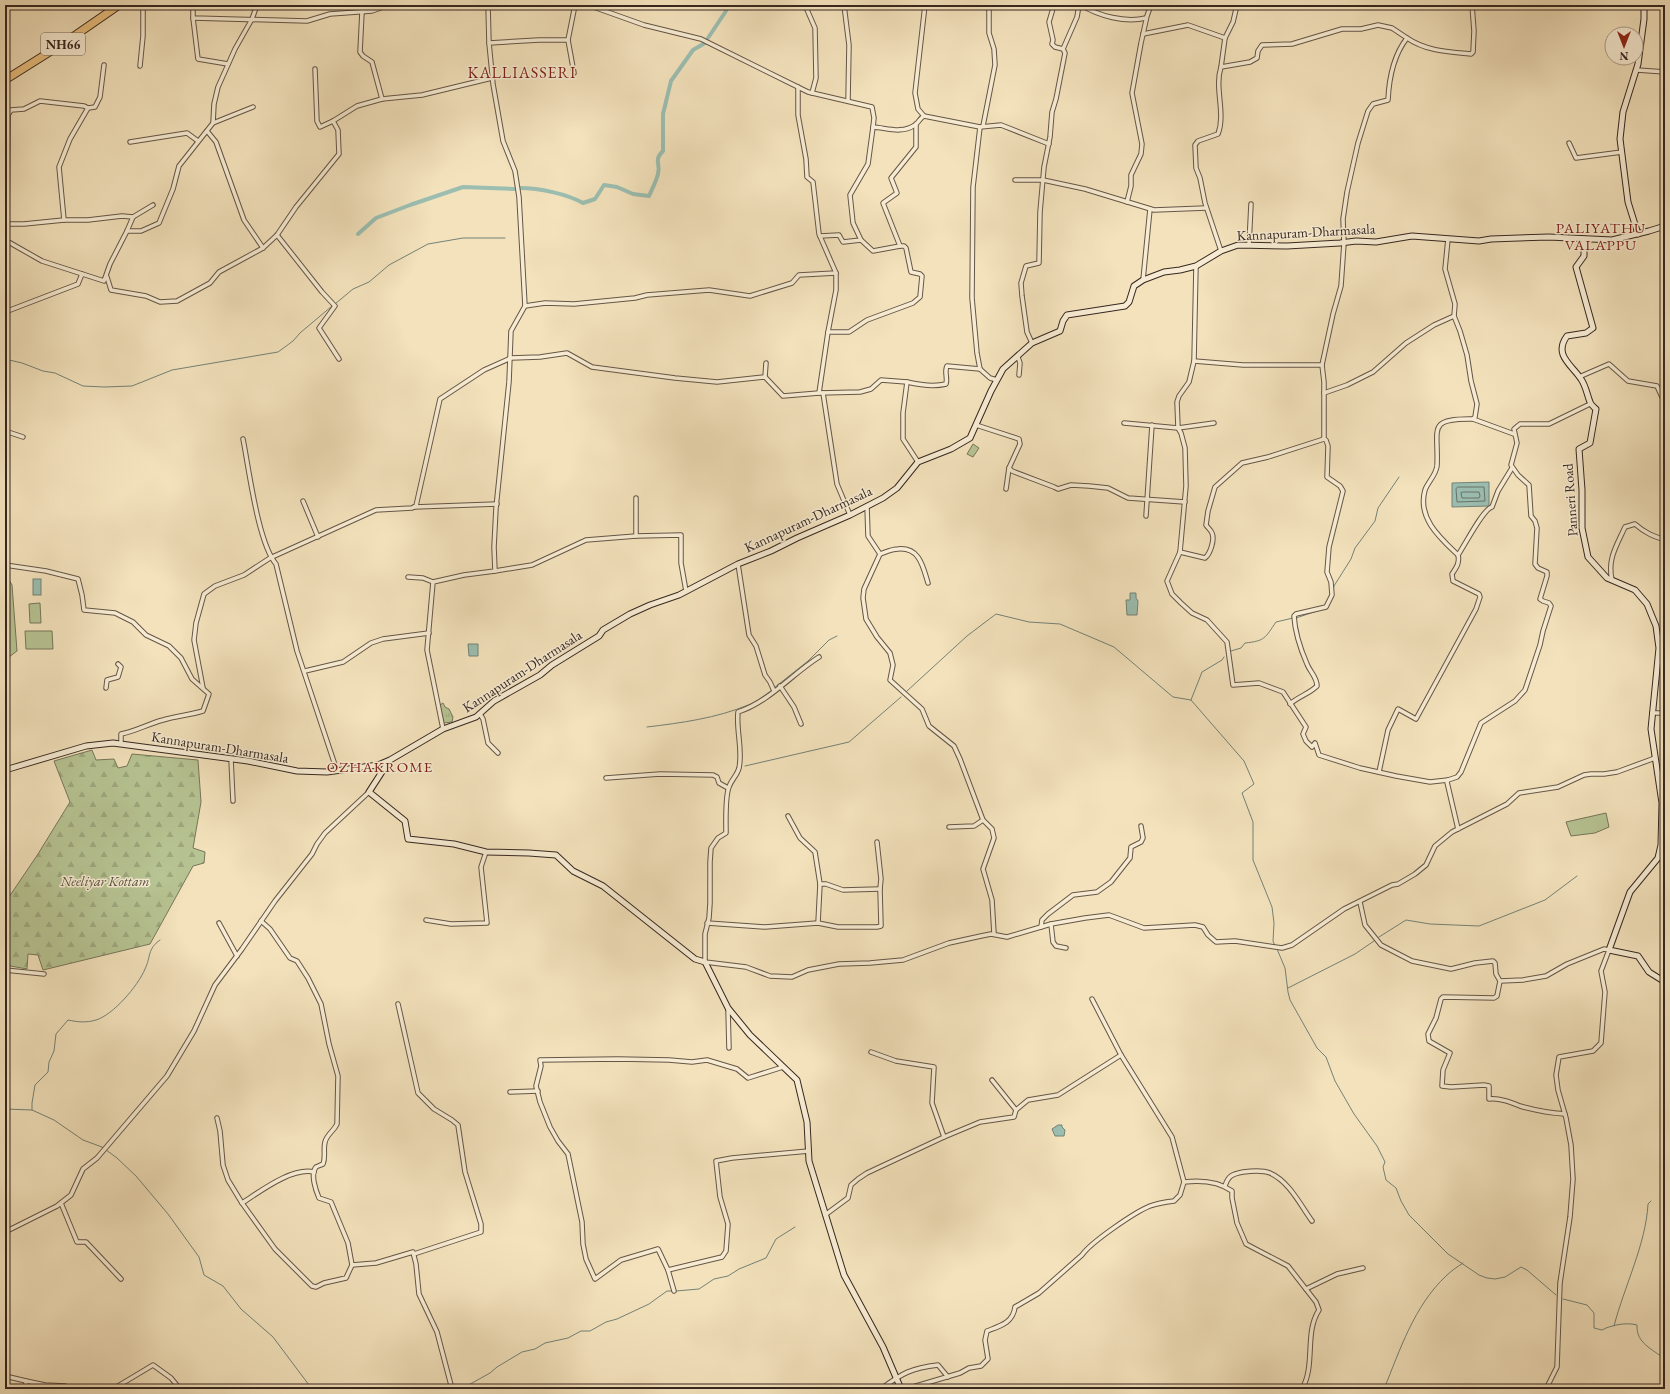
<svg xmlns="http://www.w3.org/2000/svg" width="1670" height="1394" viewBox="0 0 1670 1394" font-family="'EB Garamond',serif">
<defs>
<pattern id="grass-tufts" width="24" height="20" patternUnits="userSpaceOnUse"><rect width="24" height="20" fill="#b7c493"/><path d="M3 7l-1-3M5 7V3M7 7l1-3M15 17l-1-3M17 17v-4M19 17l1-3" fill="none" stroke="#9ea87e"/></pattern>
<pattern id="forest-firs" width="22" height="20" patternUnits="userSpaceOnUse"><rect width="22" height="20" fill="#b7c493"/><path d="M5 1l3.5 6h-7zM16 11l3.5 6h-7z" fill="#9ea87e"/></pattern>
</defs>
<rect width="100%" height="100%" fill="#f3e2bc"/>
<filter id="stains"><feTurbulence type="fractalNoise" baseFrequency=".005" numOctaves="4"/><feColorMatrix values="0 0 0 0 .2 0 0 0 0 .09 0 0 0 0 .02 0 0 0 .5 -.17"/></filter>
<radialGradient id="worn" r=".72"><stop offset=".6" stop-color="#630" stop-opacity="0"/><stop offset="1" stop-color="#630" stop-opacity=".3"/></radialGradient>
<g fill="url(#grass-tufts)" stroke="#76765a">
<path d="M973,444L979,448L973,457L967,454Z"/>
<path d="M443,703L445,707L449,709L453,717L452,722L443,723L440,705Z"/>
</g>
<path fill="url(#forest-firs)" stroke="#76765a" d="M92,750L96,760L114,759L118,768L127,766L132,754L198,760L201,802L193,848L205,852L204,863L193,866L150,944L43,970L38,955L28,954L27,969L5,965L9,897L38,854L70,802L54,761Z"/>
<g fill="#b7c493" stroke="#76765a">
<path d="M5,573L12,585L17,651L5,660Z"/>
<path d="M40,603L41,623H30L29,604Z"/>
<path d="M25,631H52L53,649H26Z"/>
<path d="M1606,813L1609,827L1595,833L1571,836L1566,822Z"/>
</g>
<g fill="#9bbeb1" stroke="#738277">
<path d="M1489,482V506L1452,507V483Z"/>
<rect x="33" y="579" width="8" height="16"/>
<path d="M1130,593H1136V598L1138,601L1137,615H1127L1126,600H1130Z"/>
<path d="M468,644H478V656H469Z"/>
<path d="M1058,1125H1062V1127L1065,1130L1064,1136H1055L1052,1129Z"/>
</g>
<g fill="none" stroke-linecap="round" stroke-linejoin="round">
<g stroke="#687268" stroke-width="1">
<path d="M1458,487H1484L1485,501L1457,502L1456,489Z"/>
<path d="M1463,492H1479L1480,496L1479,498H1462L1461,493Z"/>
</g>
<g stroke="#738277" stroke-width="1">
<path d="M335,304L353,289L369,282L389,265L428,244L463,238H505"/>
<path d="M5,359L22,363L43,371L55,373L83,386L104,387L132,386L172,370L278,352L293,341L300,333L332,306"/>
<path d="M1333,591L1334,586L1351,559L1355,548L1375,521L1378,508L1399,477"/>
<path d="M1296,618L1320,610"/>
<path d="M1231,651L1241,648L1245,643C1265,641 1265,638 1276,622L1293,618"/>
<path d="M774,688L808,661L829,640L837,636"/>
<path d="M907,691L967,636L996,614L1029,622L1060,624L1114,647L1173,697L1191,700L1244,761L1254,784L1242,793L1253,822V860L1272,907L1274,923L1273,941L1275,946"/>
<path d="M1191,700L1202,672L1222,660L1224,657"/>
<path d="M647,727C681,723 717,718 748,705C756,702 765,695 772,690"/>
<path d="M745,766L849,742L901,697"/>
<path d="M1379,937L1406,920L1430,924L1479,926L1545,900L1577,876"/>
<path d="M1277,949L1285,968L1288,992L1290,1000L1317,1048L1326,1057L1335,1081L1354,1114L1377,1146L1385,1162L1383,1167L1386,1180L1396,1188L1401,1201L1409,1215L1448,1254L1479,1275L1487,1278L1495,1279L1505,1277L1521,1267L1527,1270L1556,1295"/>
<path d="M1288,988L1355,954L1374,941"/>
<path d="M5,1109L32,1110L54,1120L83,1140L102,1147L117,1158L136,1176L168,1214L199,1257L204,1275L223,1286L241,1309L273,1337L312,1389"/>
<path d="M32,1110V1103L35,1085L48,1072L49,1062L54,1051L56,1034L68,1020C77,1022 86,1023 96,1020C113,1015 138,986 145,969C151,957 147,949 160,940"/>
<path d="M676,1291L699,1289L714,1279L728,1276L739,1269L766,1258L776,1239L795,1227"/>
<path d="M1563,1299L1587,1305L1594,1313V1328L1602,1330C1611,1325 1627,1322 1637,1325C1636,1343 1652,1349 1665,1359"/>
<path d="M1614,1326C1624,1287 1646,1244 1648,1204L1651,1201"/>
<path d="M457,1389L465,1387L490,1373L497,1367L522,1352L535,1349L545,1343L568,1338L581,1331H590L606,1322L617,1319L649,1304L667,1291H673"/>
<path d="M1384,1389C1400,1350 1414,1306 1446,1276C1451,1271 1457,1267 1463,1263"/>
</g>
<g stroke="#9bbeb1" stroke-width="4">
<path d="M708,38L726,11L725,5"/>
<path d="M520,188C539,188 567,194 583,203L595,199L604,185L617,187L633,194L649,196C652,189 656,182 658,174C661,163 653,161 663,151V114L671,81L693,50L705,43"/>
<path d="M358,234L376,218L410,205L463,187L514,189"/>
</g>
<defs>
<g id="street">
<path d="M193,5V18L307,21L330,14L372,11L389,5"/>
<path d="M488,5L489,43"/>
<path d="M588,5L644,25L701,39L808,92L872,107L874,118L873,127"/>
<path d="M805,5L815,28L816,78L812,93"/>
<path d="M844,5L849,45L848,101"/>
<path d="M925,5L915,93L918,109L924,116L980,127L973,187L972,298L977,353L980,369L990,378L997,380"/>
<path d="M1081,5C1099,16 1125,23 1146,18"/>
<path d="M362,12L360,52L363,56L372,62L382,99"/>
<path d="M193,18L198,59L228,64"/>
<path d="M1143,34L1188,25L1225,38"/>
<path d="M568,40L574,73"/>
<path d="M1063,49L1077,17L1079,5"/>
<path d="M140,66L143,36V5"/>
<path d="M1221,67L1225,38L1233,22L1237,5"/>
<path d="M315,69L317,121L320,127L333,121L357,106L382,99L422,95L492,78"/>
<path d="M1637,70L1665,72"/>
<path d="M213,123L253,107"/>
<path d="M983,126L995,65L994,49L989,33V5"/>
<path d="M980,127L1001,125L1049,144"/>
<path d="M207,131L216,142L244,220L263,248"/>
<path d="M130,142L187,133L198,141"/>
<path d="M1569,143L1576,158L1622,152"/>
<path d="M1015,180H1043L1085,189L1154,210L1206,208"/>
<path d="M1127,202L1131,186V175L1141,154L1142,144L1132,93L1141,43L1147,16L1151,5"/>
<path d="M64,220L59,167L70,139L88,108"/>
<path d="M7,224H24L64,220H88L122,216L133,217L153,205"/>
<path d="M5,230L7,224L8,115L11,110L24,109L40,101L84,106L88,108L95,107L100,97L104,65"/>
<path d="M127,231L133,217"/>
<path d="M277,235L322,292L335,306L319,328L339,359"/>
<path d="M820,236L839,235L843,242L861,240L853,223L850,195L868,164L873,127C887,128 902,134 915,125C919,122 920,118 924,116"/>
<path d="M1448,239L1445,269L1455,304L1454,316L1460,331L1467,355L1471,381L1477,404L1475,417L1473,419C1426,418 1439,429 1437,466C1436,475 1428,482 1425,490C1417,518 1440,538 1458,555"/>
<path d="M5,240L42,261L104,281L110,264L127,231H141L159,223L173,189L179,166L213,123L214,104L218,87L235,49L252,19L257,5"/>
<path d="M1249,245L1251,204"/>
<path d="M900,246L883,203L897,193L891,178L916,147V124"/>
<path d="M1221,251L1205,203L1200,178L1196,168L1195,145L1198,141L1218,134C1226,113 1214,88 1221,67L1250,62L1257,58L1258,51L1262,45L1292,44L1342,29H1361L1378,25L1392,28L1407,38"/>
<path d="M1196,266L1194,361L1189,382L1179,396L1177,402L1178,428L1181,433L1185,448L1186,486L1180,552L1167,581L1172,594L1181,603L1192,613L1207,620L1227,642L1233,685L1259,683L1283,692L1306,727L1303,734L1306,741L1312,747L1315,743L1319,755L1360,768L1396,776L1430,782L1448,780"/>
<path d="M107,277L111,290L146,296L160,302L177,301L210,283L219,272L263,248L277,235L296,207L339,154L338,130L333,121"/>
<path d="M1143,280L1150,209"/>
<path d="M525,306L545,303L574,304L635,298L647,295L709,290L750,296L792,283L799,275L836,273L819,234L813,182L807,177L806,159L798,115V87"/>
<path d="M5,312L78,284L82,274"/>
<path d="M828,332L836,290V273"/>
<path d="M1032,343L1027,332L1022,296L1021,283L1026,266L1039,263L1040,212L1044,167L1050,137L1052,112L1056,99L1065,53L1063,49L1055,47L1052,44L1053,40L1049,22L1054,5"/>
<path d="M1018,357L1020,363L1019,375"/>
<path d="M1194,361L1243,365H1322"/>
<path d="M765,377L766,363"/>
<path d="M1579,377L1609,364L1628,381L1657,386L1662,397L1665,398"/>
<path d="M819,393L828,332H849L867,320L913,303L920,297L922,276L920,274L911,272L906,248L904,246H900L873,251L861,240"/>
<path d="M823,393L837,484L850,515"/>
<path d="M1324,393L1347,385L1373,372L1406,343L1434,325L1454,316"/>
<path d="M1473,419L1514,434"/>
<path d="M1124,423L1178,428L1214,423"/>
<path d="M976,425L1019,439L1020,444L1009,468L1012,471L1054,487L1058,489L1071,485L1089,486L1108,488L1128,498L1185,502"/>
<path d="M5,431L23,437"/>
<path d="M243,439C249,469 258,543 276,564L297,651L337,771"/>
<path d="M918,462L903,439V413L907,382C920,385 934,387 946,384C948,378 944,372 947,366L980,369"/>
<path d="M1006,489L1009,468"/>
<path d="M636,498V536"/>
<path d="M303,501L318,537"/>
<path d="M867,506L868,536L880,554L864,589L863,598L866,619L877,637L890,653L893,665L890,680L922,709L929,726L954,746L960,759L983,820L992,829L994,838L983,869L992,900L994,934"/>
<path d="M414,507L497,504"/>
<path d="M1146,516L1152,425"/>
<path d="M1180,552L1205,558C1210,554 1215,540 1212,533C1211,530 1207,527 1206,525L1208,511L1215,487L1242,463L1268,457L1324,439V382L1322,365L1333,314L1341,286L1344,243L1343,219L1347,192L1358,143L1368,111L1373,104L1388,100C1389,78 1393,56 1407,38C1426,51 1448,52 1471,54L1473,52L1474,31L1472,5"/>
<path d="M880,554C886,552 892,549 898,549C920,547 923,567 928,583"/>
<path d="M738,564L749,635L756,646L765,675L770,682L774,691"/>
<path d="M5,565L46,571L78,579L82,595L84,610L115,613L133,622L146,635L169,646L181,658L192,679L209,694L203,711C190,715 176,716 163,720C148,724 136,731 121,734V743"/>
<path d="M495,571L532,565L586,540L636,536L681,535V563L686,591"/>
<path d="M408,577L423,578L433,582"/>
<path d="M1612,580C1607,559 1617,545 1625,527L1635,524C1645,533 1653,536 1665,540"/>
<path d="M1658,643L1665,642"/>
<path d="M819,657C792,674 769,702 738,712C736,731 743,750 739,768C737,776 731,780 729,787C725,797 726,821 726,833L718,838L711,848L710,862V903L709,918L705,934V962L746,967L770,976L792,977L808,970L839,964L870,963L903,960L949,943L981,936L991,934L1007,937L1051,924L1085,918L1109,915L1144,928L1195,925L1203,927L1208,935L1216,942L1235,941L1282,948L1292,945L1344,909L1392,885L1398,884L1415,874L1426,865L1435,846L1452,832L1507,804L1519,793L1558,787L1584,775L1591,774H1604L1617,772L1655,758"/>
<path d="M305,671L343,662L371,643L383,639L429,633"/>
<path d="M780,686L794,707L801,724"/>
<path d="M106,688L107,680L118,677L121,667L118,664"/>
<path d="M203,688L194,640L196,623L204,594L215,586L244,575L270,558L376,510L412,508L416,506L440,399L484,370L511,358L540,357L567,353L592,367L675,378L717,382L765,377L783,396L819,393L860,392L871,389L881,380L907,382"/>
<path d="M1290,704C1299,696 1309,694 1317,686C1317,677 1310,672 1307,664C1300,648 1295,633 1294,616L1296,614L1326,607L1332,595L1331,582L1327,572L1329,547L1343,491L1340,486L1327,477L1328,446L1326,440L1323,439"/>
<path d="M1652,713H1665"/>
<path d="M480,714L483,719L488,743L498,753"/>
<path d="M443,729L427,650L433,582L464,575L495,571L494,547L496,508L509,382L511,331L525,306L519,197L515,171L503,141L493,84L489,43L539,40H568L575,5"/>
<path d="M231,759L233,801"/>
<path d="M1379,772L1388,730L1398,709L1416,719L1476,609L1480,597L1479,594L1453,581L1452,574C1456,568 1460,563 1458,555C1465,545 1483,509 1492,507L1498,491L1512,468"/>
<path d="M606,778L660,774L713,775L717,777L719,783L728,788"/>
<path d="M788,816L800,838L815,852L820,884L818,923"/>
<path d="M949,827L974,826L983,820"/>
<path d="M1458,829L1447,782L1448,780L1457,777L1461,772L1481,723L1515,701L1525,690L1540,645L1543,631L1551,606L1549,603L1543,601L1540,599L1547,576V572L1538,568L1535,564L1537,528L1535,521L1531,516L1529,485L1518,475L1511,465L1517,443L1514,429L1520,424H1549L1590,404"/>
<path d="M820,884H826L843,890L880,889"/>
<path d="M1360,902L1365,925L1381,945L1412,961L1451,969L1475,963L1493,961L1495,963L1496,974L1500,981L1523,980L1546,976L1567,964L1604,949L1609,950L1601,971L1605,992L1601,1043L1593,1051L1559,1057L1556,1075L1558,1090L1566,1118L1571,1145L1573,1179L1570,1217L1560,1283L1557,1367L1546,1389"/>
<path d="M426,920L451,924L487,923L481,867L486,852"/>
<path d="M261,921L270,929L290,958L297,961L308,978L321,1004L329,1044L338,1076L337,1124C334,1131 327,1134 325,1142C323,1150 326,1157 323,1164C321,1165 318,1166 316,1167C310,1174 316,1191 319,1198L331,1202L348,1243L352,1265L376,1263L413,1252L416,1264L419,1294L437,1332L452,1389"/>
<path d="M219,923L237,956"/>
<path d="M707,923L765,927L818,923L838,927H877L881,926L880,889L881,879L877,842"/>
<path d="M1051,924L1053,942L1056,946L1066,948"/>
<path d="M1041,927L1042,920L1048,914L1073,895L1097,892L1111,882L1130,858L1131,847L1141,842L1143,838L1141,826"/>
<path d="M5,970L44,974"/>
<path d="M1500,981L1497,996L1494,998L1443,997L1441,999L1436,1018L1428,1034L1429,1041L1450,1053L1443,1070L1442,1086L1451,1087L1484,1085L1489,1086V1099C1500,1098 1510,1102 1520,1106C1534,1110 1550,1113 1565,1114"/>
<path d="M1092,999L1121,1055L1172,1137L1184,1182"/>
<path d="M398,1004L418,1093L434,1109L452,1120L458,1125L465,1172L481,1224V1232L414,1254"/>
<path d="M728,1009L729,1048"/>
<path d="M871,1052L896,1061L934,1067L932,1103L944,1137"/>
<path d="M992,1080L1016,1110"/>
<path d="M510,1092L538,1091"/>
<path d="M217,1118L220,1131L223,1165L228,1180L242,1203L275,1249L312,1286L316,1287L324,1283L346,1278L352,1265"/>
<path d="M1225,1186C1228,1176 1232,1174 1243,1172C1250,1171 1263,1170 1270,1173C1289,1181 1301,1206 1312,1221"/>
<path d="M61,1203L77,1242H86L121,1279"/>
<path d="M242,1203C261,1191 292,1167 314,1172"/>
<path d="M825,1215L848,1198L851,1185L858,1179L867,1173L944,1137L980,1122L1014,1117L1016,1110L1028,1100L1058,1095L1121,1055"/>
<path d="M5,1232L57,1206L71,1195L83,1169L97,1158L167,1076L194,1031L215,985L242,949L275,901L312,854L317,844L325,833L369,792"/>
<path d="M668,1270L722,1257L726,1251L728,1224L720,1197L716,1161L732,1158L809,1151"/>
<path d="M1306,1289L1337,1274L1363,1268"/>
<path d="M674,1291L668,1270L658,1249L621,1260L595,1279L586,1259L583,1244L582,1222L568,1154L558,1141L550,1127L540,1102L536,1086L541,1066L540,1060L618,1059L669,1060L692,1062L707,1060L737,1069L748,1078L783,1067"/>
<path d="M5,1376L26,1381V1389"/>
<path d="M26,1381L45,1385L65,1386L72,1389"/>
<path d="M113,1389L153,1365L171,1378L180,1389"/>
<path d="M881,1389C902,1373 912,1368 938,1365L948,1377"/>
<path d="M906,1389L960,1373L969,1368L981,1366L988,1359L985,1340L987,1331C1000,1326 1013,1323 1015,1307L1039,1293L1082,1255C1091,1242 1135,1212 1150,1206C1158,1203 1166,1202 1174,1201L1180,1195L1184,1182C1201,1180 1218,1181 1232,1191V1198L1237,1223L1246,1244L1288,1266L1316,1302L1319,1310C1304,1333 1316,1365 1302,1389"/>
</g>
<g id="secondary">
<path d="M1638,234L1628,202L1620,139L1623,112L1638,64L1644,19V5"/>
<path d="M1584,239V256L1576,267L1593,328L1586,333L1567,336C1553,355 1572,365 1581,379C1586,386 1587,395 1590,402C1591,405 1594,407 1596,409L1590,443L1579,449L1582,490V528L1588,557L1607,578L1635,590L1647,604L1656,626L1659,648L1651,729L1662,803L1661,845L1658,858L1630,892L1609,950L1638,956L1649,972L1665,982"/>
<path d="M389,761L369,792L405,821L408,839L454,844L486,852L529,853L556,855L573,871L603,886L695,959L705,962L728,1008L750,1035L797,1080L807,1122L809,1161L844,1275L883,1347L901,1389"/>
<path d="M5,770L86,746L113,743L248,761L297,771L327,772L378,765L390,760L443,729L476,717L494,701L540,675L552,665L599,636L603,630L630,614L650,605L679,595L738,564L771,551L797,538L850,515L883,498L897,488L918,462L951,449L970,438L991,391L1003,369L1032,343L1060,331L1063,321L1067,315L1125,306L1129,302L1134,286L1143,280L1164,272L1180,270L1196,266L1221,251L1238,245L1287,246L1340,243L1356,241L1376,242L1412,236L1479,241L1491,239L1549,237L1612,240L1649,231L1665,226"/>
</g>
<path id="highway" d="M5,80L67,41L119,5"/>
</defs>
<use href="#street" stroke="#655647" stroke-width="5.5"/>
<use href="#secondary" stroke="#362720" stroke-width="7"/>
<use href="#highway" stroke="#362720" stroke-width="9"/>
<use href="#street" stroke="#f7ecd3" stroke-width="3.5"/>
<use href="#secondary" stroke="#f7ecd3" stroke-width="5"/>
<use href="#highway" stroke="#eac17e" stroke-width="7"/>
</g>
<g text-anchor="middle" stroke-width="3" stroke-linejoin="round" paint-order="stroke">
<rect fill="#f7ecd3" stroke="#706256" stroke-width="1" x="41" y="33" width="44" height="22" rx="3"/>
<g font-size="13" font-weight="bold" fill="#362720">
<text x="63" y="49">NH66</text>
</g>
<g font-size="14" fill="#362720" stroke="#f7ecd3">
<text transform="translate(1306 232) rotate(-3)" y="5">Kannapuram-Dharmasala</text>
<text transform="translate(1570 500) rotate(-94)" y="5">Panneri Road</text>
<text transform="translate(808 519) rotate(-25)" y="5">Kannapuram-Dharmasala</text>
<text transform="translate(522 671) rotate(-33)" y="5">Kannapuram-Dharmasala</text>
<text transform="translate(220 747) rotate(9)" y="5">Kannapuram-Dharmasala</text>
</g>
<g font-size="14" font-style="italic" fill="#564e3d" stroke="#f7ecd3">
<text x="105" y="886">Neeliyar Kottam</text>
</g>
<g font-size="15" letter-spacing="1" fill="#7a1f14" stroke="#f7ecd3">
<text x="1601" y="233">PALIYATHU<tspan x="1601" dy="17">VALAPPU</tspan></text>
<text x="380" y="772">OZHAKROME</text>
</g>
<g font-size="16" letter-spacing="1" fill="#7a1f14" stroke="#f7ecd3">
<text x="522" y="78">KALLIASSERI</text>
</g>
</g>
<rect width="1670" height="1394" fill="none" stroke="#f3e2bc" stroke-width="20"/>
<rect x="6" y="6" width="1658" height="1382" fill="none" stroke="#362720" stroke-width="2"/>
<rect x="10" y="10" width="1650" height="1374" fill="none" stroke="#362720"/>
<g transform="translate(1624 46) rotate(180)"><circle r="19" fill="#f7ecd3" stroke="#aa9d8b"/>
<path d="M0-3L7 15L0 10L-7 15Z" fill="#8f2418"/>
<text y="-6" font-size="11" font-weight="bold" text-anchor="middle" fill="#362720">N</text>
</g>
<rect width="100%" height="100%" filter="url(#stains)"/>
<rect width="100%" height="100%" fill="url(#worn)"/>
</svg>
